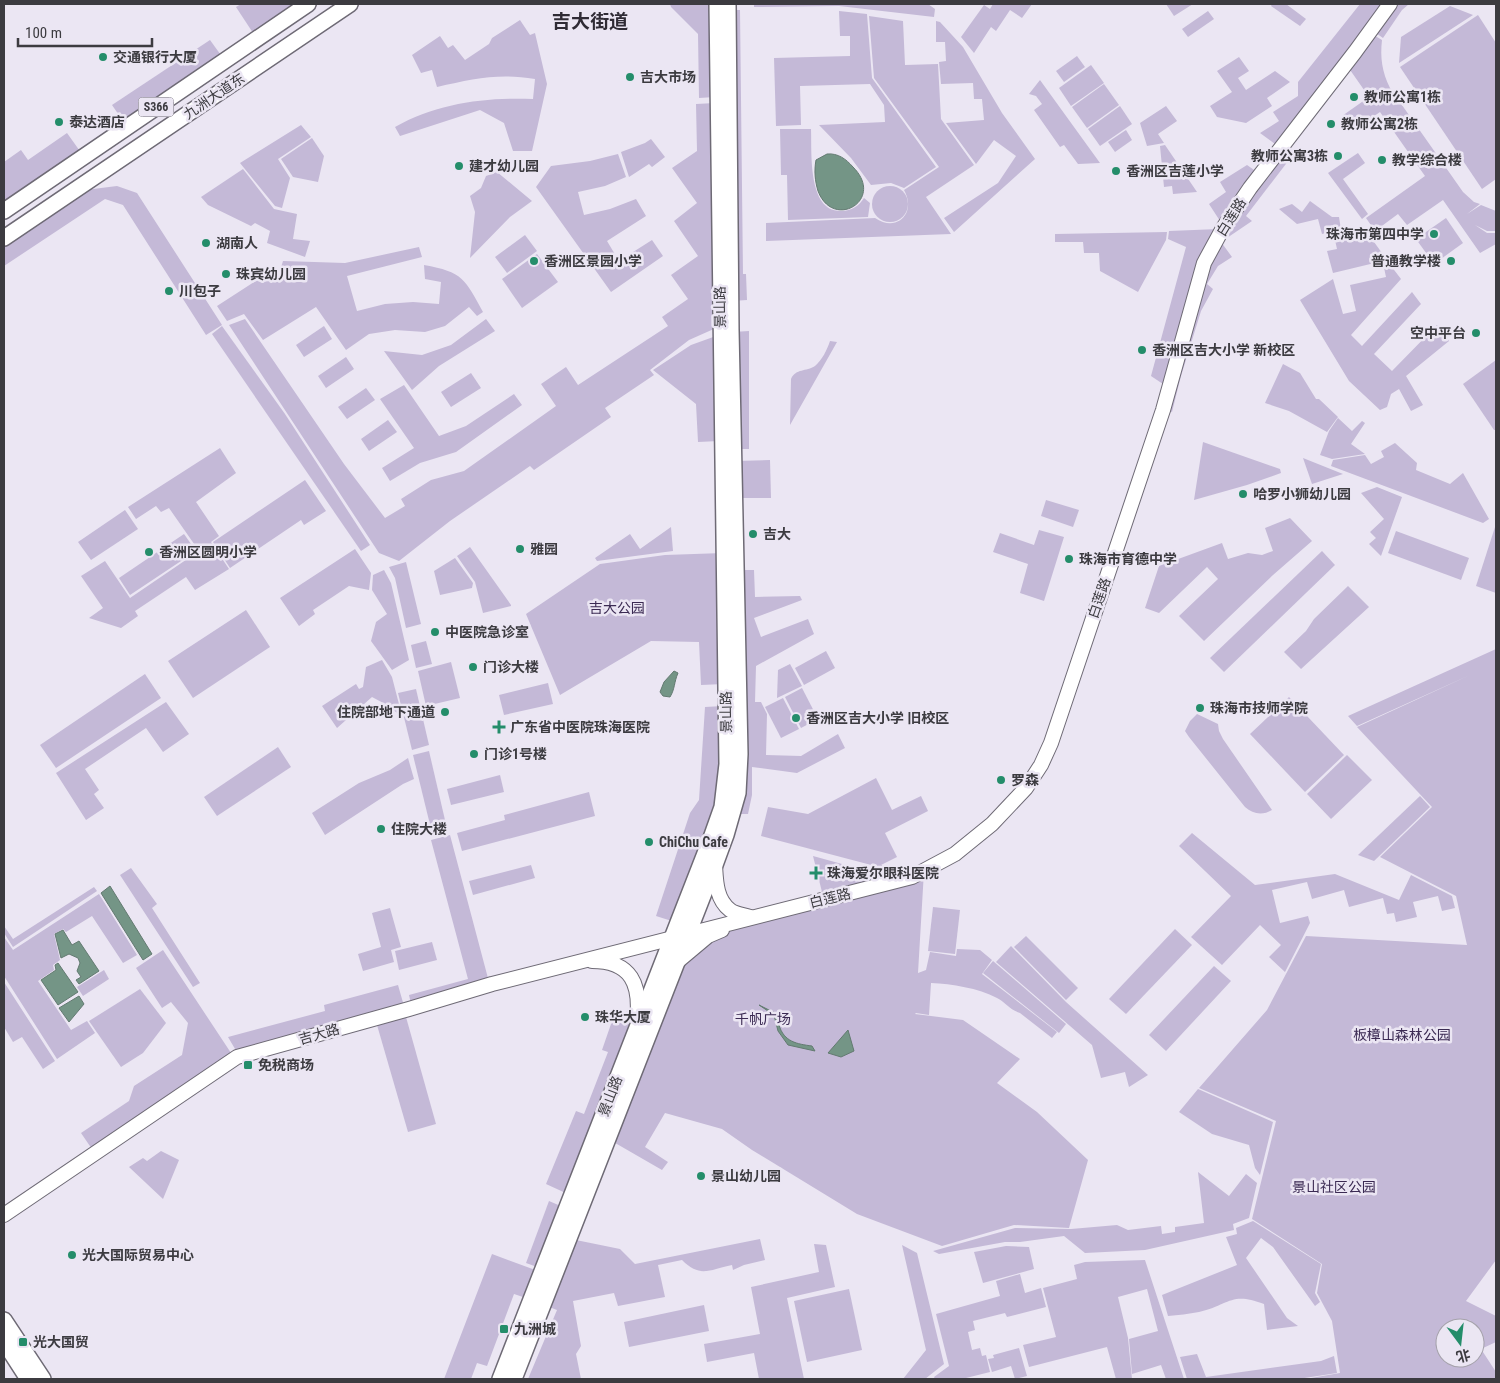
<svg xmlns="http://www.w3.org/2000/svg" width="1500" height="1383" viewBox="0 0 1500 1383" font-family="'Roboto Condensed','Noto Sans SC',sans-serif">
<rect width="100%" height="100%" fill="#ebe6f3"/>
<g fill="#c4b9d7" fill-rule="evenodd">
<path d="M241,4H302L255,36L236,7Z"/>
<path d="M670,4H712L715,97L699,98L698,34L671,7Z"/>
<path d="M754,4H928L935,9L934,17L839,6L754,7Z"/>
<path d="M993,4H1032L1022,18L1010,10L996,31L991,27L974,53L961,37L984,5L990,9Z"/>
<path d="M1166,4H1193L1174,16Z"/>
<path d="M1272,4H1286L1306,19L1300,26L1271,6Z"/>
<path d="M1360,4H1386L1279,147L1260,133L1279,121L1273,112L1298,96V82Z"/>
<path d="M1393,4H1409L1402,10L1383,38L1373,31Z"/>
<path d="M1450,6L1473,15L1399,63L1401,37Z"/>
<path d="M729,10H740L743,274H746L747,300L732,301Z"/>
<path d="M839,11L867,14L872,78L936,167L904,188L891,183L871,185L851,158L819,125L885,122L884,105L870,84L800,86L801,125L776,126L774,58L850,56V36H840Z"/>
<path d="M1208,11L1214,19L1188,37L1182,29Z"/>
<path d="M1478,15L1496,43V179L1482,189L1400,67Z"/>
<path d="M869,16L903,21L905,65L938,64L941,119L974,165L926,197L951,234L766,241V223L875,218C897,233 917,213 904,190L939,167L874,78Z"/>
<path d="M520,20L530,35L535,33L547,84L532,151H513L504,123L480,110L400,136L395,127C437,103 486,97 533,99L535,79C498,73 473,79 437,87L432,70L421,73L412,55L440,36L448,48L453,45L465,60L489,44L492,38Z"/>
<path d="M936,21L940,22L963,47L1002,113L1035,159L954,232L944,218L998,183L1016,156L994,140L976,164L946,123L984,120L982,99H974L973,83L941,84L939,62L946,61L945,42H936Z"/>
<path d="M1372,34L1382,40C1380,57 1382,72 1390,88L1463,192L1474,202L1480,204L1467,214L1481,205L1496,211V231H1487L1475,225L1487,233H1496V244L1480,253L1443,200L1407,225L1398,214L1375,231L1366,218L1425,176L1380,112L1352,131L1342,116L1369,97L1348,67Z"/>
<path d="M210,40L223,58L125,124L112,105Z"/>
<path d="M1077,56L1085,67L1064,82L1056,71Z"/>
<path d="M1239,57L1249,71L1238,78L1246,90L1275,71L1290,82L1267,98L1272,106L1246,123L1217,117L1210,106L1232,92L1217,71Z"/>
<path d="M1091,65L1104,83L1071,106L1059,88Z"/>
<path d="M1040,80L1100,163L1078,164L1064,145L1060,147L1034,110L1042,104L1036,96L1029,94Z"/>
<path d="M1104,84L1119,105L1087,128L1072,107Z"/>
<path d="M715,103L716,328L689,340L650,370L654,375L605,408L611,417L534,470L530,466L450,521L399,561L379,553L229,325L245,319L344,464L385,518L405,506L401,499L431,480L464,471L556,406L541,384L566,367L578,385L668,326L662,317L688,299L671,275L698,256L674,221L697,203L672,168L697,151L696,104Z"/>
<path d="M1120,106L1132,124L1100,146L1088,129Z"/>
<path d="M1166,106L1177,121L1158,134L1164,143L1147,146L1140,123Z"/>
<path d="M301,125L311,137L278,159L290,178L282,208L275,206L240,163Z"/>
<path d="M780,129H811C812,151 807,213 842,211C851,211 859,206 864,198L870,203L868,217L788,220L787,175H781Z"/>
<path d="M1126,130L1132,140L1115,152L1108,142Z"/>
<path d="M67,133L82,154L4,207V162L21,150L28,160Z"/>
<path d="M312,138L324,156L318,182L293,177L281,159Z"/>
<path d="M651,139L665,157L652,167L649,164L629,177L621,152L645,143Z"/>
<path d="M1165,145L1197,192L1173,194L1172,186L1164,187L1160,146Z"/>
<path d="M1283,148L1292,156L1246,216L1252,221L1221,242L1232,257L1218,266L1207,284L1213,289L1201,311L1181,376L1172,412L1164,409L1206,263Z"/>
<path d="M1358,153L1365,163L1343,179L1368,214L1362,219L1328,173Z"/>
<path d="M618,154L626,177L605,186L578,192L584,215L610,209L636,199L646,216L607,241L619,261L652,240L663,256L611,292L536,187L551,166L590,161Z"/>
<path d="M1247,165L1257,172L1222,224L1209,204L1226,192L1220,182Z"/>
<path d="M243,169L274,209L297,214L293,239L310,241L305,257L267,243L270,231L255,223L251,226L208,205L201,197Z"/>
<path d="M497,172L532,201L510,217L470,258L475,212L470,196L481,188L486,176Z"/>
<path d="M117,186L137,193L222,325L206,335L123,205L105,199L4,266V241L77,191Z"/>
<circle cx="890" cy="204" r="18"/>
<path d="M1310,201L1332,217H1339L1341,230L1350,237L1369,235L1387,260L1333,273L1327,251L1337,249L1333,231L1322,234L1318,219L1297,224L1279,209L1292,204L1302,212Z"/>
<path d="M1446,218L1463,243L1434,264L1416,239Z"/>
<path d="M1219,229L1166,386L1151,376L1186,247L1168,239L1169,231Z"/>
<path d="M1167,232L1166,240L1138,292L1100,271L1099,253H1084L1083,242H1055V234Z"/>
<path d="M525,235L537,251L507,273L495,257Z"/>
<path d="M419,247L422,257L347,276L357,311L385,304L413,302L439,304L441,282L425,279L424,265C463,272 465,279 483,312L477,316L469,307L445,326L425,332L395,330L369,334L346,350L316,307L263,340L244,314L227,321L217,306L271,271L279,274L283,261L345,263Z"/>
<path d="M537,254L558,282L522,308L502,279Z"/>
<path d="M1388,262L1401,279L1351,335L1362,346L1412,292L1421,304L1374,354L1392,371L1437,325L1449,341L1406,376L1423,405L1411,411L1399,389L1391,394L1387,407L1380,410L1349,381L1300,300L1333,279L1343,314L1356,311L1350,285L1386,277L1383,263Z"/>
<path d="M486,319L495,331L439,366L412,390L384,351L422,355L451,345Z"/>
<path d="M222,326L285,414L370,545L361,551L212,334Z"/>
<path d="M324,326L332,339L304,357L296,345Z"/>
<path d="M749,331V449H736L733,332Z"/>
<path d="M716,336L719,441L698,442L696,404L653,370L691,345Z"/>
<path d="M830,341L837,342L790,425L791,379C796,368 806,372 815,366C822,360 827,350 830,341Z"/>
<path d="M346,357L354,369L326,388L318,376Z"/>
<path d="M1496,360V430H1494L1463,384Z"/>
<path d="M1283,364L1300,373L1316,399H1319L1338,417L1327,432L1289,411L1265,403Z"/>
<path d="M471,373L481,388L451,407L441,392Z"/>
<path d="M404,385L439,436L466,426L514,394L522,405L456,452L420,463L390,481L382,468L414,448L380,399Z"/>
<path d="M366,388L375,400L347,419L338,407Z"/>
<path d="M1338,418L1352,431L1362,421L1365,423L1351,444L1365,454L1332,459L1320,455L1329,431Z"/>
<path d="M388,420L397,432L369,451L361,439Z"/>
<path d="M1203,442L1280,469L1281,473L1247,485L1194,500Z"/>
<path d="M1395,443L1417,463L1416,470L1450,484L1463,473L1489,519L1483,523L1331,466L1333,460L1365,455L1371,464L1384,457L1381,451Z"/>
<path d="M220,448L236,473L196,502L219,536L211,542L229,569L195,590L186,577L135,611L138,616L121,628L89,618L103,608L81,576L105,561L130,598L199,551L169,508L161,512L156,506L136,519L128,507Z"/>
<path d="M1303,458L1343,474L1312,484Z"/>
<path d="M770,460L771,498H737L736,461Z"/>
<path d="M305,480L326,511L304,525L301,520L230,568L213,542Z"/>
<path d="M1377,487L1402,497L1381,556L1369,544L1376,538L1370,532L1384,519L1361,493Z"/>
<path d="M1046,500L1079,510L1073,527L1041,516Z"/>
<path d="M125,510L138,529L91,560L78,542Z"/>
<path d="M1290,518L1312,541L1273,575L1204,641L1179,616L1218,579L1207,567L1159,613L1145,608L1159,566L1222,543L1228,559L1248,553L1262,555L1273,551L1265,528Z"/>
<path d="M671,527L673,551L597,561L595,558L630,534L640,549Z"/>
<path d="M1495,527H1496V593L1476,586Z"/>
<path d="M1039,530L1064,537L1044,601L1020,593L1028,564L993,552L1000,533L1034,545Z"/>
<path d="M1396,531L1469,558L1461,580L1388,553Z"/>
<path d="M184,534L196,551L130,595L119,578Z"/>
<path d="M470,547L511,605V606L483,613L475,582L457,556Z"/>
<path d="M355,549L371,573L369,590L349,586L313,610L315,614L299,626L280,598Z"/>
<path d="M1322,551L1335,565L1224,672L1210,658Z"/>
<path d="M723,553L724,684L701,685L699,642L651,641L560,695L526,614L600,564L665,555Z"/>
<path d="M455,558L473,583L472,588L440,595L434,571Z"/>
<path d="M406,562L421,624L406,628L395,578L389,567Z"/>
<path d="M384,570L391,583L409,660L392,670L371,641L376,622L387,614L372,590L373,575Z"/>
<path d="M737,570H754L755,597L800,596L802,600L754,618L761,637L808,619L814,634L756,666L755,702H761L767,714L766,755L801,756L838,734L845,748L797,773L752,767V795L748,814H733Z"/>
<path d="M1348,586L1369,607L1301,669L1284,652L1306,631L1314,619Z"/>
<path d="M246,610L270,647L193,698L168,661Z"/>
<path d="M426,641L432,664L416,668L411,645Z"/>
<path d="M1496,649V1260L1466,1301L1496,1316V1342L1481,1349L1496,1372V1379H1305L1340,1373L1332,1321L1317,1293L1322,1264L1252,1219L1276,1121L1199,1088L1267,1010L1306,936L1467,945L1456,896L1380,857L1432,807L1357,727L1470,675L1357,726L1348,716ZM1445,1328H1475V1358H1445Z"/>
<path d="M826,651L835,668L804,685L795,668Z"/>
<path d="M382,660L392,677L401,712V716L387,705L372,697L337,728L322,706L356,684L359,689L363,687L366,667Z"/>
<path d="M451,662L460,698L426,706L418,671Z"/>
<path d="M790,664L802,686L777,698L778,670Z"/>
<path d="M145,674L161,698L56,768L40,745Z"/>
<path d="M548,683L553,704L504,715L499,695Z"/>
<path d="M802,688L818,719L801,728L785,697Z"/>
<path d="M416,689L429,745L412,750L398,693Z"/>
<path d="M1289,697L1344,755L1305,792L1250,734Z"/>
<path d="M783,698L799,729L781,738L765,707Z"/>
<path d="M166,702L189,734L163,752L146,728L85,769L99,790L94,794L104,808L86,820L56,773Z"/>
<path d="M723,706L720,807L678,923L656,916L690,813L699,800L705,707Z"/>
<path d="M1197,714L1218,724L1219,731L1223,739L1272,810C1262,816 1253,814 1245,807L1189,737L1185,731L1190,721Z"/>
<path d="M278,747L291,767L217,816L204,797Z"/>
<path d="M429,751L448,833L433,837L413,755Z"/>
<path d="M1347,755L1372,780L1331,819L1307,794Z"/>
<path d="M408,758L414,779L403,784L325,835L312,813L359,783L390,770Z"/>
<path d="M500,775L504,792L451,805L447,789Z"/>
<path d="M876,778L892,810L921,796L928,811L885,833L897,857L881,865L913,873L889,881L875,866L761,836L768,807L808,814Z"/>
<path d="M589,792L595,816L462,851L457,833L505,820L504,815Z"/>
<path d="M1420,796L1430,807L1374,861L1358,855Z"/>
<path d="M1192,833L1255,885L1335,874L1399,900L1411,875L1452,896L1455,908L1442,911L1438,896L1413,902L1417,917L1396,922L1394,913L1387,914L1383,898L1349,907L1344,890L1312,899L1307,882L1272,890L1280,923L1308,916L1310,923L1285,972L1269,957L1281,945L1260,925L1222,965L1191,937L1231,896L1179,846Z"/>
<path d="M450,835L489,982L411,1004L409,995L468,979L431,840Z"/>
<path d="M813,856L871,872L881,882L823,896Z"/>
<path d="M531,865L535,878L473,895L469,881Z"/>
<path d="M131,868L157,904L152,908L200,983L193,987L120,875Z"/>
<path d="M924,871L918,973L926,970L930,952L956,956L957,949L980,950L992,960L982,974L1057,1032L1052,1038L1020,1013C1010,1010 1005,1002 997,998C978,988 952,984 931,983L929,1015L916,1013L915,1014L963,1020L1020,1059L997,1083L1037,1112L1088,1160L1069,1228L1014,1225L942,1246L857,1214L752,1150L722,1129L665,1113L645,1147L668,1162L662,1170L610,1140L676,966L710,936Z"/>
<path d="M94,887L97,891L13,947L4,933V926L13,939Z"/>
<path d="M99,894L137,955L123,963L92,916L66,932L63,929L54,934L60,960L53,965L54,970L38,981L71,1030L87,1021L95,1033L57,1059L4,976V937L13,950Z"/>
<path d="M933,907L960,910L955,954L928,951Z"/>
<path d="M390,908L401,947L391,950L394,962L363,971L358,954L381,947L372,913Z"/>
<path d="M1175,929L1192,945L1126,1014L1109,999Z"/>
<path d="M1026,936L1078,988L1066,1000L1014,947Z"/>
<path d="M432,942L437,960L399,970L395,951Z"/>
<path d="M1011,946L1066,1002L1148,1075L1129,1087L1125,1072L1101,1078L1092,1045L996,962Z"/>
<path d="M163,950L233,1056L94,1152L81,1133L129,1101L134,1086L182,1055L188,1023L171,1002L162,1008L136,968Z"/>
<path d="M993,961L1066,1024L1059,1033L983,973Z"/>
<path d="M1214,966L1231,981L1166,1051L1149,1035Z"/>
<path d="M104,970L109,979L83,996L77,987Z"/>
<path d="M4,982L55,1061L43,1069L22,1037L13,1042L4,1027Z"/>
<path d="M398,985L404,1006L238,1054L228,1037L325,1011L324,1005Z"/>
<path d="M140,989L166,1023L143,1053L121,1067L89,1021Z"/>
<path d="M633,1006V1031L570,1195L546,1184L576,1111L584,1114L608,1052L602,1050L611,1024Z"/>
<path d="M406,1017L436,1124L408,1132L377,1025Z"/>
<path d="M1198,1089L1273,1122L1260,1175L1255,1168L1249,1145L1212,1134L1179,1112Z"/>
<path d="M161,1151L179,1160L163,1199L129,1167L143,1158L147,1161Z"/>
<path d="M1198,1172L1229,1196L1246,1174L1257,1183L1249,1218L1233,1224L1234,1230L1145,1250L1085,1253L1064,1236L1020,1242H1005L939,1254L933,1251L1015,1228L1071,1229L1117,1225L1128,1230L1161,1226L1162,1234L1175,1232V1227L1204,1223Z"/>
<path d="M549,1201L563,1207L540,1268L526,1263Z"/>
<path d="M1253,1221L1321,1264L1315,1293L1320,1302L1315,1306L1273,1247L1261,1238L1246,1258L1287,1318L1298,1326L1267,1330L1264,1304C1231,1291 1229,1305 1199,1312C1189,1314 1178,1315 1168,1316L1162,1295L1237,1265L1226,1237L1237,1234L1236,1228Z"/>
<path d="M571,1239L620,1249L635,1264L760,1239L765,1260L744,1265L733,1270L732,1265C709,1270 700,1278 682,1260L658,1265L665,1297L618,1306L614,1293L573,1301L581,1346L576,1354L581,1379H528L557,1310L544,1305Z"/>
<path d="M814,1244L826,1245L835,1287L787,1298L804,1379H759L754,1353L707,1362L704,1344L760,1334L751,1287L819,1272Z"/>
<path d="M902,1245L917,1253L944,1364L925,1379H903L926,1350Z"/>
<path d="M1006,1246L1029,1247L1034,1269L983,1283L974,1252Z"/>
<path d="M492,1254L538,1271L529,1299L514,1294L487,1366L477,1363L471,1379H444Z"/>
<path d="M1145,1260L1184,1379H1166L1161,1365L1132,1374L1129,1339L1158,1331L1147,1289L1118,1297L1128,1338L1132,1379H1116L1107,1347L1029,1367L1023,1345L1056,1337L1043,1288L1077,1279L1074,1265L1085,1262Z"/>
<path d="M1020,1274L1025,1293L1041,1288L1046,1307L1007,1317L1005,1313L973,1321L975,1330L968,1332L972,1350L980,1348L982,1356L986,1355L990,1372L962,1379H935L934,1377L949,1366L936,1314L1000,1296L996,1281Z"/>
<path d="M849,1289L862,1350L807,1362L794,1301Z"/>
<path d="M704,1305L709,1331L629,1347L624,1322Z"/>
<path d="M1019,1348L1027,1376L1015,1379L1011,1366L992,1372L988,1359L994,1358L993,1355Z"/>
<path d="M1197,1354L1206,1377L1321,1361L1334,1356L1337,1373L1298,1379H1187L1180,1357Z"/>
</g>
<g fill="#749586" stroke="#637a71">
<path d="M827,154C838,153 846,159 853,167C886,200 833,231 818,191C815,181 814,171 816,160Z"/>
<path d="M674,671L678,673C674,682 675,689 670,697L663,696L660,692L664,682Z"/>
<path d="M110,886L152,954L143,960L101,893Z"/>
<path d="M63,930L72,945L79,941L99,971L79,984L76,980L81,977L77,971L80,963L78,958L69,954L61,958L55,934Z"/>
<path d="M58,963L78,992L58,1005L41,980L56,970L55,965Z"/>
<path d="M79,996L84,1004L69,1022L59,1008Z"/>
<path d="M759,1005L775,1013C777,1017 778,1020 779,1025C784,1042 797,1044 812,1046L815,1051L788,1045L778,1031L774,1015Z"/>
<path d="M848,1030L854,1051L841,1057L828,1053Z"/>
</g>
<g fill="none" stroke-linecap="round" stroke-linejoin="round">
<defs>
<g id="secondary">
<path d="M715,865C716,881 716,899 730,910C735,914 744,915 750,917"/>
<path d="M592,961C632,961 641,985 637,1020"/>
<path d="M677,962L708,936L722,930"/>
<path d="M4,1215L237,1057L409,1009L492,984L912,877L955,854L992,824L1026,788L1041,765L1051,743L1163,410L1204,263L1223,228L1250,188L1355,52L1390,4"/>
</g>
<g id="primary">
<path d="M4,211L308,4"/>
<path d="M4,238L350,4"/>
<path d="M4,1320L43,1379"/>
<path d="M4,1342L28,1379"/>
<path d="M500,1379L711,838L722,807L727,764L717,4"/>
<path d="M514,1379L715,865L726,835L738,793L740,754L731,330L728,4"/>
</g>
</defs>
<use href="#secondary" stroke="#6e6a75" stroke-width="16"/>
<use href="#primary" stroke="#6e6a75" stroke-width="18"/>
<use href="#secondary" stroke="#fff" stroke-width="14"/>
<use href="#primary" stroke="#fff" stroke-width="15"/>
</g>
<g fill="#248d6a" stroke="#ebe6f3" stroke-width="2">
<circle cx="103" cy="57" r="5"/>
<circle cx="630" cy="77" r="5"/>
<circle cx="1354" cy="97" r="5"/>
<circle cx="59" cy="122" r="5"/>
<circle cx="1331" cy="124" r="5"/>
<circle cx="1338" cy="156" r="5"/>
<circle cx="1382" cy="160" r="5"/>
<circle cx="459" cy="166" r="5"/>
<circle cx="1116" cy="171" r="5"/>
<circle cx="1434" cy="234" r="5"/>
<circle cx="206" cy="243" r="5"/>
<circle cx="534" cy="261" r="5"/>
<circle cx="1451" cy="261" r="5"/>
<circle cx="226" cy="274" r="5"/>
<circle cx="169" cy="291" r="5"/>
<circle cx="1476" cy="333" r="5"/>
<circle cx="1142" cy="350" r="5"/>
<circle cx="1243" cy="494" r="5"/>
<circle cx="753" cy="534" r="5"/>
<circle cx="520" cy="549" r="5"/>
<circle cx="149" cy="552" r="5"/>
<circle cx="1069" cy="559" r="5"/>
<circle cx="435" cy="632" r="5"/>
<circle cx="473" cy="667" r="5"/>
<circle cx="1200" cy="708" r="5"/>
<circle cx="445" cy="712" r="5"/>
<circle cx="796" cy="718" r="5"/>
<path d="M496.5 719.5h5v5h5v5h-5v5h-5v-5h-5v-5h5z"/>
<circle cx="474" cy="754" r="5"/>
<circle cx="1001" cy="780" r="5"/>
<circle cx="381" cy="829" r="5"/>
<circle cx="649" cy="842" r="5"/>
<path d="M813.5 865.5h5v5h5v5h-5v5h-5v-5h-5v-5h5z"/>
<circle cx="585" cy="1017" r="5"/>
<rect x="243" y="1060" width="10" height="10" rx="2.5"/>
<circle cx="701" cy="1176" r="5"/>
<circle cx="72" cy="1255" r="5"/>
<rect x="499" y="1324" width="10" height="10" rx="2.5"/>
<rect x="18" y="1337" width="10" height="10" rx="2.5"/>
</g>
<g text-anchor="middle" stroke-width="5" stroke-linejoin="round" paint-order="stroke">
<rect fill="#ebe6f3" stroke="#706e76" stroke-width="1" x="138.5" y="97.5" width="35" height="19" rx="4"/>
<g font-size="12" font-weight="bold" fill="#3c3b40">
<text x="156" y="111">S366</text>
</g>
<g font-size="14" font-weight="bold" fill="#3c3b40" stroke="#ebe6f3" text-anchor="start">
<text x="113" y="62">交通银行大厦</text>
<text x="640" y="82">吉大市场</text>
<text x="1364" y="102">教师公寓1栋</text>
<text x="69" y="127">泰达酒店</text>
<text x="1341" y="129">教师公寓2栋</text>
<text x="1328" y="161" text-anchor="end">教师公寓3栋</text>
<text x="1392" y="165">教学综合楼</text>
<text x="469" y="171">建才幼儿园</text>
<text x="1126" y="176">香洲区吉莲小学</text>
<text x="1424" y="239" text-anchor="end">珠海市第四中学</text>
<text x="216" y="248">湖南人</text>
<text x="544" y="266">香洲区景园小学</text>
<text x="1441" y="266" text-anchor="end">普通教学楼</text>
<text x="236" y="279">珠宾幼儿园</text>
<text x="179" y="296">川包子</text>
<text x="1466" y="338" text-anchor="end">空中平台</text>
<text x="1152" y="355">香洲区吉大小学 新校区</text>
<text x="1253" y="499">哈罗小狮幼儿园</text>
<text x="763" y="539">吉大</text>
<text x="530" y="554">雅园</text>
<text x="159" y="557">香洲区圆明小学</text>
<text x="1079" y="564">珠海市育德中学</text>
<text x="445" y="637">中医院急诊室</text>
<text x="483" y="672">门诊大楼</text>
<text x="1210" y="713">珠海市技师学院</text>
<text x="435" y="717" text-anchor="end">住院部地下通道</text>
<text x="806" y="723">香洲区吉大小学 旧校区</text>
<text x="510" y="732">广东省中医院珠海医院</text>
<text x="484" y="759">门诊1号楼</text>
<text x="1011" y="785">罗森</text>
<text x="391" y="834">住院大楼</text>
<text x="659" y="847">ChiChu Cafe</text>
<text x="827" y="878">珠海爱尔眼科医院</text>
<text x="595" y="1022">珠华大厦</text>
<text x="258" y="1070">免税商场</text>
<text x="711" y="1181">景山幼儿园</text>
<text x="82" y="1260">光大国际贸易中心</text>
<text x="514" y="1334">九洲城</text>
<text x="33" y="1347">光大国贸</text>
</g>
<g font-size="14" fill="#3c3b40" stroke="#ebe6f3">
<text transform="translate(214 96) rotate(-34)" y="5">九洲大道东</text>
<text transform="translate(1231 217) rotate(-58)" y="5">白莲路</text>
<text transform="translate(720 307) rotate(-91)" y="5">景山路</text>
<text transform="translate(1099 598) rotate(-71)" y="5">白莲路</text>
<text transform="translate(726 712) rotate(-91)" y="5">景山路</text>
<text transform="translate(830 898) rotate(-14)" y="5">白莲路</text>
<text transform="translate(319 1034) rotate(-16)" y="5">吉大路</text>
<text transform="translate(610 1096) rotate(-69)" y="5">景山路</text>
</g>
<g font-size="14" fill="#3b2a53" stroke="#ebe6f3">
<text x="617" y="613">吉大公园</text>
<text x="763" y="1024">千帆广场</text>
<text x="1402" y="1040">板樟山森林公园</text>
<text x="1334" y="1192">景山社区公园</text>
</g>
<g font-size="19" font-weight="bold" fill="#2f2b35" stroke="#ebe6f3">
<text x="590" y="28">吉大街道</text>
</g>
</g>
<rect width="1500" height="1383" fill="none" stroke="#3c3b40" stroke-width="10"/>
<g transform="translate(1460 1343) rotate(165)"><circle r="24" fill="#ebe6f3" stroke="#a5a2ab"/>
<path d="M0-4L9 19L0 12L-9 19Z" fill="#248d6a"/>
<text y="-8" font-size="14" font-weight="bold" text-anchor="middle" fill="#3c3b40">北</text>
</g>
<path d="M18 38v8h134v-8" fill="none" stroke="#3c3b40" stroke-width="2.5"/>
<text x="25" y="38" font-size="15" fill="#3c3b40" stroke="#ebe6f3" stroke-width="4" paint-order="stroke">100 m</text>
</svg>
